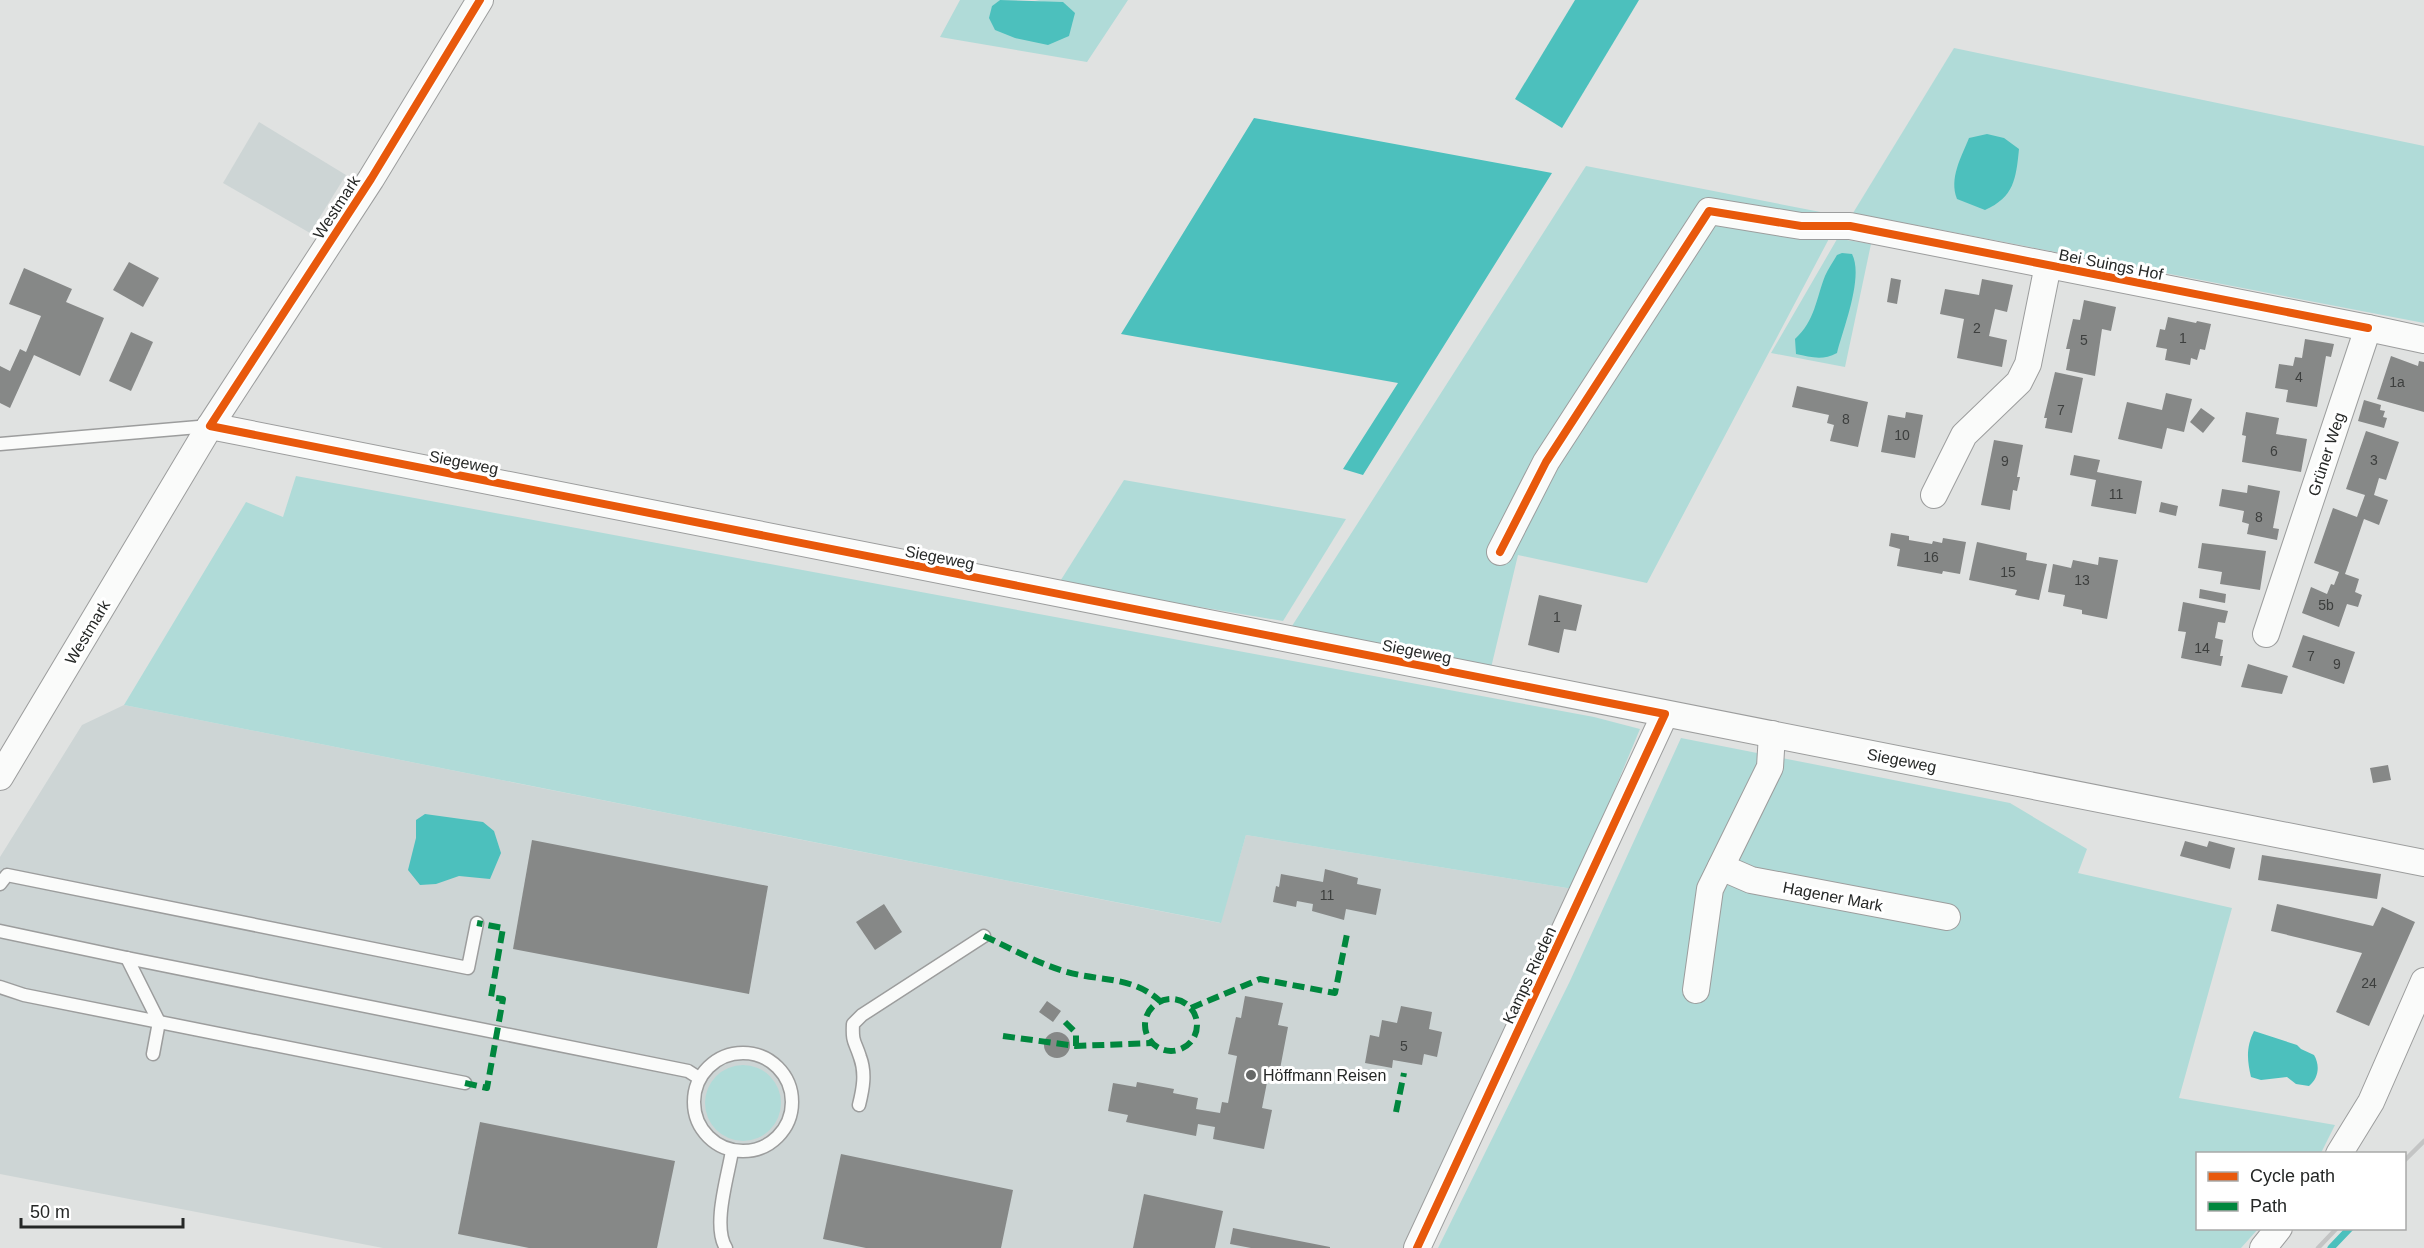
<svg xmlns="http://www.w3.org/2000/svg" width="2424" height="1248" viewBox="0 0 2424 1248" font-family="Helvetica,sans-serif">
<rect width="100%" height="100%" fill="#e0e2e1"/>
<g fill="#cdd5d5">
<path d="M259,122L346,175L310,233L223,183Z"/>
<path d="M124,705L1220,923L1246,835L1573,889L1407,1248H383L0,1174V857L82,725Z"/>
</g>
<g fill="#b0dbd8">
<path d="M960,0H1000L992,6L1063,2H1044L1035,0H1128L1087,62L940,37Z"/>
<path d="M1954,48L2424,146V323L1853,213Z"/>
<path d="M1586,166L1841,216L1647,583L1518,555L1490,672L1292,626Z"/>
<path d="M1840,234L1847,240L1871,244L1845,367L1771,353Z"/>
<path d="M296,476L1594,717L1640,729L1573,889L1246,835L1221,923L124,705L246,502L283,517Z"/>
<path d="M1124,480L1346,519L1283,621L1059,583Z"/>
<path d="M1681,738L2010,803L2087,849L2078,873L2232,908L2179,1098L2335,1125L2321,1153L2198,1154V1228L2258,1229L2241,1248H1438L1570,981Z"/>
<circle cx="743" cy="1103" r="38"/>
</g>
<g fill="#4cc0bd">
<path d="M1000,0L1063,2L1075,13L1069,36L1048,45L1015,38L995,30L989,18L992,6Z"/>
<path d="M1575,0H1639L1562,128L1515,99Z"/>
<path d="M1254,118L1552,173L1363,475L1343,469L1398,383L1121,334Z"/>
<path d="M1987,134L2004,138L2019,149C2016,179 2014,197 1985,210L1957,199C1949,178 1961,158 1969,138Z"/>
<path d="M1842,253L1852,254C1864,277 1843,329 1837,353C1822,361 1811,357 1796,354L1795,339C1815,321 1816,299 1825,276C1828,269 1833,262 1837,255Z"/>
<path d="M425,814L483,822L494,831L501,853L490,879L459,876L436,884L420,885L408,870L416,838V820Z"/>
<path d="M2254,1031L2297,1045L2301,1049L2314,1055C2320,1065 2319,1078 2309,1086L2296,1084L2287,1077L2261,1080L2251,1077C2247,1060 2246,1047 2254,1031Z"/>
</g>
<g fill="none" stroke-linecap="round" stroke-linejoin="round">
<path stroke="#4cc0bd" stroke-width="7" d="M2331,1248L2350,1228"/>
</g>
<g fill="#868887">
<path d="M129,262L159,278L143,307L113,290Z"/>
<path d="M24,268L72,289L66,302L104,318L80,376L34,355L10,408L0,403V366L10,371L20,349L26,352L41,316L9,304Z"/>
<path d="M1891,278L1901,280L1897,304L1887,302Z"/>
<path d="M1982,279L2013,285L2007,312L1995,309L1989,336L2007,340L2002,367L1957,358L1964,319L1940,314L1945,289L1979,295Z"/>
<path d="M2084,300L2116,307L2111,331L2102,329L2095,376L2066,370L2070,349H2066L2073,319L2080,320Z"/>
<path d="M2168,317L2196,323L2197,321L2211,324L2205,350L2200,349L2197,360L2191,358L2190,365L2165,360L2167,349L2156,347L2160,329L2165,330Z"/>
<path d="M131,332L153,342L131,391L109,381Z"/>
<path d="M2305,339L2334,344L2331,357L2326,356L2317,407L2286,402L2288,390L2275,388L2279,364L2293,366L2295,357L2302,358Z"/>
<path d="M2391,356L2418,366L2419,361L2424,362V412L2377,399Z"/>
<path d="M2055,372L2083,378L2072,433L2045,428L2047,418H2044Z"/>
<path d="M1797,386L1868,402L1858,447L1830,441L1834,425L1827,423L1829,415L1792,407Z"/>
<path d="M2166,393L2192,399L2184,432L2167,428L2162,449L2118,439L2127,402L2162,410Z"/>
<path d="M2364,400L2381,405L2380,410L2385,411L2383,417L2387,418L2384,428L2358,421Z"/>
<path d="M2201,408L2215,418L2203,433L2190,422Z"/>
<path d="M1906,412L1923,415L1915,458L1881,452L1888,415L1905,418Z"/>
<path d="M2246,412L2279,418L2276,434L2307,439L2301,472L2242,462L2246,436L2242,435Z"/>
<path d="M2366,431L2399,442L2386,480L2379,478L2374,495L2388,500L2379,525L2364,519L2345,574L2359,579L2355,592L2362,595L2358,607L2347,604L2339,627L2302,613L2311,587L2327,594L2331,584L2334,585L2339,572L2314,563L2333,508L2357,517L2365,495L2346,489Z"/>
<path d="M1994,440L2023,445L2017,477H2020L2017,491L2013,490L2010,510L1981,505Z"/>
<path d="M2074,455L2100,460L2097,472L2142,481L2136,514L2091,506L2096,480L2070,475Z"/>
<path d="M2248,485L2280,491L2273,528L2279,529L2277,540L2247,534L2249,524L2242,522L2244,511L2219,506L2222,489L2247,493Z"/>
<path d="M2161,502L2178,506L2176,516L2159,512Z"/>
<path d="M1891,533L1909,536V540L1932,544L1933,541L1942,543L1943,538L1966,542L1960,574L1943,571L1942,574L1897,566L1900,549L1889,546Z"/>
<path d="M1977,542L2027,553L2026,560L2047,564L2039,600L2015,595L2017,590L1969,580Z"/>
<path d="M2202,543L2266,551L2260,590L2220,584L2222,572L2198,568Z"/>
<path d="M2099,557L2118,560L2107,619L2082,614V610L2063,606L2065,595L2048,592L2053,564L2071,568L2073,560L2098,565Z"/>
<path d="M2200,589L2226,594L2225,603L2199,598Z"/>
<path d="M1539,595L1582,605L1576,631L1564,629L1559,653L1528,645Z"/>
<path d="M2183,602L2228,611L2225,623L2218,622L2215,638L2223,640L2220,656H2223L2221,666L2181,658L2186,632L2178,631Z"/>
<path d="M2303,635L2355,652L2344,684L2292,667Z"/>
<path d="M2248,664L2288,676L2282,694L2241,687Z"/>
<path d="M2388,765L2391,780L2373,783L2370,768Z"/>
<path d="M532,840L768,886L749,994L513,949Z"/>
<path d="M2185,841L2207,847L2209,841L2235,848L2230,869L2180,856Z"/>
<path d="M2262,855L2381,874L2377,899L2258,880Z"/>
<path d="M1325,869L1358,878L1357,884L1381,889L1376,915L1346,909L1344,920L1312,911L1313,904L1297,901L1296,907L1273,902L1276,886L1279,887L1281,874L1323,882Z"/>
<path d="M884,904L902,932L875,950L856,922Z"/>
<path d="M2277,904L2373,926L2382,907L2415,922L2369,1026L2336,1012L2362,953L2271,931Z"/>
<path d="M1245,996L1283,1003L1278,1025L1288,1027L1280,1069L1270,1067L1262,1108L1272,1110L1264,1149L1213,1139L1215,1127L1198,1124L1196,1136L1126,1122L1128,1115L1108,1111L1113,1083L1136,1087L1137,1082L1174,1089L1173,1093L1198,1098L1196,1109L1220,1113L1222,1102L1228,1103L1237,1056L1228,1054L1236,1017L1241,1018Z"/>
<path d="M1047,1001L1061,1011L1053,1022L1039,1012Z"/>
<path d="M1401,1006L1432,1012L1429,1029L1442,1032L1437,1057L1424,1054L1422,1065L1393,1060L1392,1068L1365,1063L1370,1035L1379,1037L1382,1020L1397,1023Z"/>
<circle cx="1057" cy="1045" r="13"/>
<path d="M480,1122L675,1161L657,1248H529L458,1234Z"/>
<path d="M841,1154L1013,1190L1001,1248H866L823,1239Z"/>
<path d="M1144,1194L1223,1211L1215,1248H1133Z"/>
<path d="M1233,1228L1330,1247V1248H1251L1230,1244Z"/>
</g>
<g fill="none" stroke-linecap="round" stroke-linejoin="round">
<defs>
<g id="service">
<path d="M0,444L210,426"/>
<path d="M0,884L7,875L468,968L477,923"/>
<path d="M0,931L127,958L688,1071L699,1078"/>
<path d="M127,958L159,1022L153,1054"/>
<path d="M0,987L24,995L465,1083"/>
<circle cx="743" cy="1102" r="49"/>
<path d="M859,1105C863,1089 866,1073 860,1057C855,1041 852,1043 853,1024L862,1015L984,936"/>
<path d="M726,1248C712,1226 728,1176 732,1151"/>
</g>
<g id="minor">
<path d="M210,426L2424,863"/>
<path d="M1934,495L1964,435L2019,382L2028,364L2048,265"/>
<path d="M1500,552L1546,462L1709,211L1801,226H1850L2368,328"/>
<path d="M2266,634L2368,328L2424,340"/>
<path d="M0,777L210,426L371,179L480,0"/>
<path d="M1721,867L1751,880L1947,917"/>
<path d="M1696,990L1710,889L1770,767L1772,734"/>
<path d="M2339,1154L2371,1102L2424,981"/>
<path d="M1417,1248L1665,714"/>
<path d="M2263,1248L2279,1228"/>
</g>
</defs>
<use href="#service" stroke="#9c9d9d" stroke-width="15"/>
<use href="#minor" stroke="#9c9d9d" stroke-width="28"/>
<use href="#service" stroke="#fafbfa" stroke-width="12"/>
<use href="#minor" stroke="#fafbfa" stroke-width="26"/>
<g stroke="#c3c4c4" stroke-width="4.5">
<path d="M2404,1161L2424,1141"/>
<path d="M2318,1248L2337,1228"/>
</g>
<g stroke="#00873e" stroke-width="6" stroke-dasharray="12 6" stroke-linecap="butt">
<path d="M984,936C1010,948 1037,963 1064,971C1099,982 1131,975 1160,1001"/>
<circle cx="1171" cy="1025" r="26"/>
<path d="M1191,1008L1260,979L1335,993L1347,934"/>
<path d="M1065,1022L1076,1033V1046"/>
<path d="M1003,1036L1076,1046L1152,1043"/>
<path d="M465,1083L487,1088L503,999L491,997L503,928L477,923"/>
<path d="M1396,1112L1404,1073"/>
</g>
<defs>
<g id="cycleway">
<path d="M480,0L371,179L210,426L1665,714L1417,1248"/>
<path d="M1500,552L1546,462L1709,211L1801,226H1850L2368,328"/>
</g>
</defs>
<use href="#cycleway" stroke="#fff" stroke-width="11"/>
<use href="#cycleway" stroke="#e8590c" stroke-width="8"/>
</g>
<circle fill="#666867" stroke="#fff" stroke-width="2" cx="1251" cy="1075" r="6"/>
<g text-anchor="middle" stroke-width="6" stroke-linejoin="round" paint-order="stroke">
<g font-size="14" fill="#3d3f3e">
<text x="1977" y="333">2</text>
<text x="2183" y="343">1</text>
<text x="2084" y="345">5</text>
<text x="2299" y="382">4</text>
<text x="2397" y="387">1a</text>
<text x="2061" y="415">7</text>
<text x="1846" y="424">8</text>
<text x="1902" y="440">10</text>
<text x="2274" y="456">6</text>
<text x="2374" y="465">3</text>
<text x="2005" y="466">9</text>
<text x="2116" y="499">11</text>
<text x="2259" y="522">8</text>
<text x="1931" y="562">16</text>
<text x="2008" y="577">15</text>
<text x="2082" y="585">13</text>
<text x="2326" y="610">5b</text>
<text x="1557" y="622">1</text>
<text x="2202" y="653">14</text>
<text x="2311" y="661">7</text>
<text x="2337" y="669">9</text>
<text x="1327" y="900">11</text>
<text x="2369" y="988">24</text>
<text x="1404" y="1051">5</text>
</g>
<g font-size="16" fill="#252726" stroke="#fff">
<text transform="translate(336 207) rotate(-57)" y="6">Westmark</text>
<text transform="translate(2111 264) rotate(11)" y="6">Bei Suings Hof</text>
<text transform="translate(2326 454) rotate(-72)" y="6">Grüner Weg</text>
<text transform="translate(464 462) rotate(11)" y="6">Siegeweg</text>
<text transform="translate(940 557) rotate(11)" y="6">Siegeweg</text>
<text transform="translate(87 632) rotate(-59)" y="6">Westmark</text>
<text transform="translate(1417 651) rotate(11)" y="6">Siegeweg</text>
<text transform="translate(1902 760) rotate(11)" y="6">Siegeweg</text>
<text transform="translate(1833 896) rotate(11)" y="6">Hagener Mark</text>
<text transform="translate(1529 975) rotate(-65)" y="6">Kamps Rieden</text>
</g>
<g font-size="16" fill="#252726" stroke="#fff" text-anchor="start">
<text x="1263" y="1081">Höffmann Reisen</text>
</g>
</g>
<rect x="2196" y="1152" width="210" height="78" fill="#ffffff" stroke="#a8a9a8" stroke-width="1.5"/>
<rect x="2208" y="1172" width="30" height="9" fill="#e8590c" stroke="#a8a9a8" stroke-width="1.5"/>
<text x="2250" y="1182" font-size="18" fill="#252726">Cycle path</text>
<rect x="2208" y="1202" width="30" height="9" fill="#00873e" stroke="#a8a9a8" stroke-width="1.5"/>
<text x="2250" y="1212" font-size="18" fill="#252726">Path</text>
<path d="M21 1218v9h162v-9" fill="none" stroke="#252726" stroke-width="3"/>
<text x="30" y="1218" font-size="18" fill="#252726" stroke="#ffffff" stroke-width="4.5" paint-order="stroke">50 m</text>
</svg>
